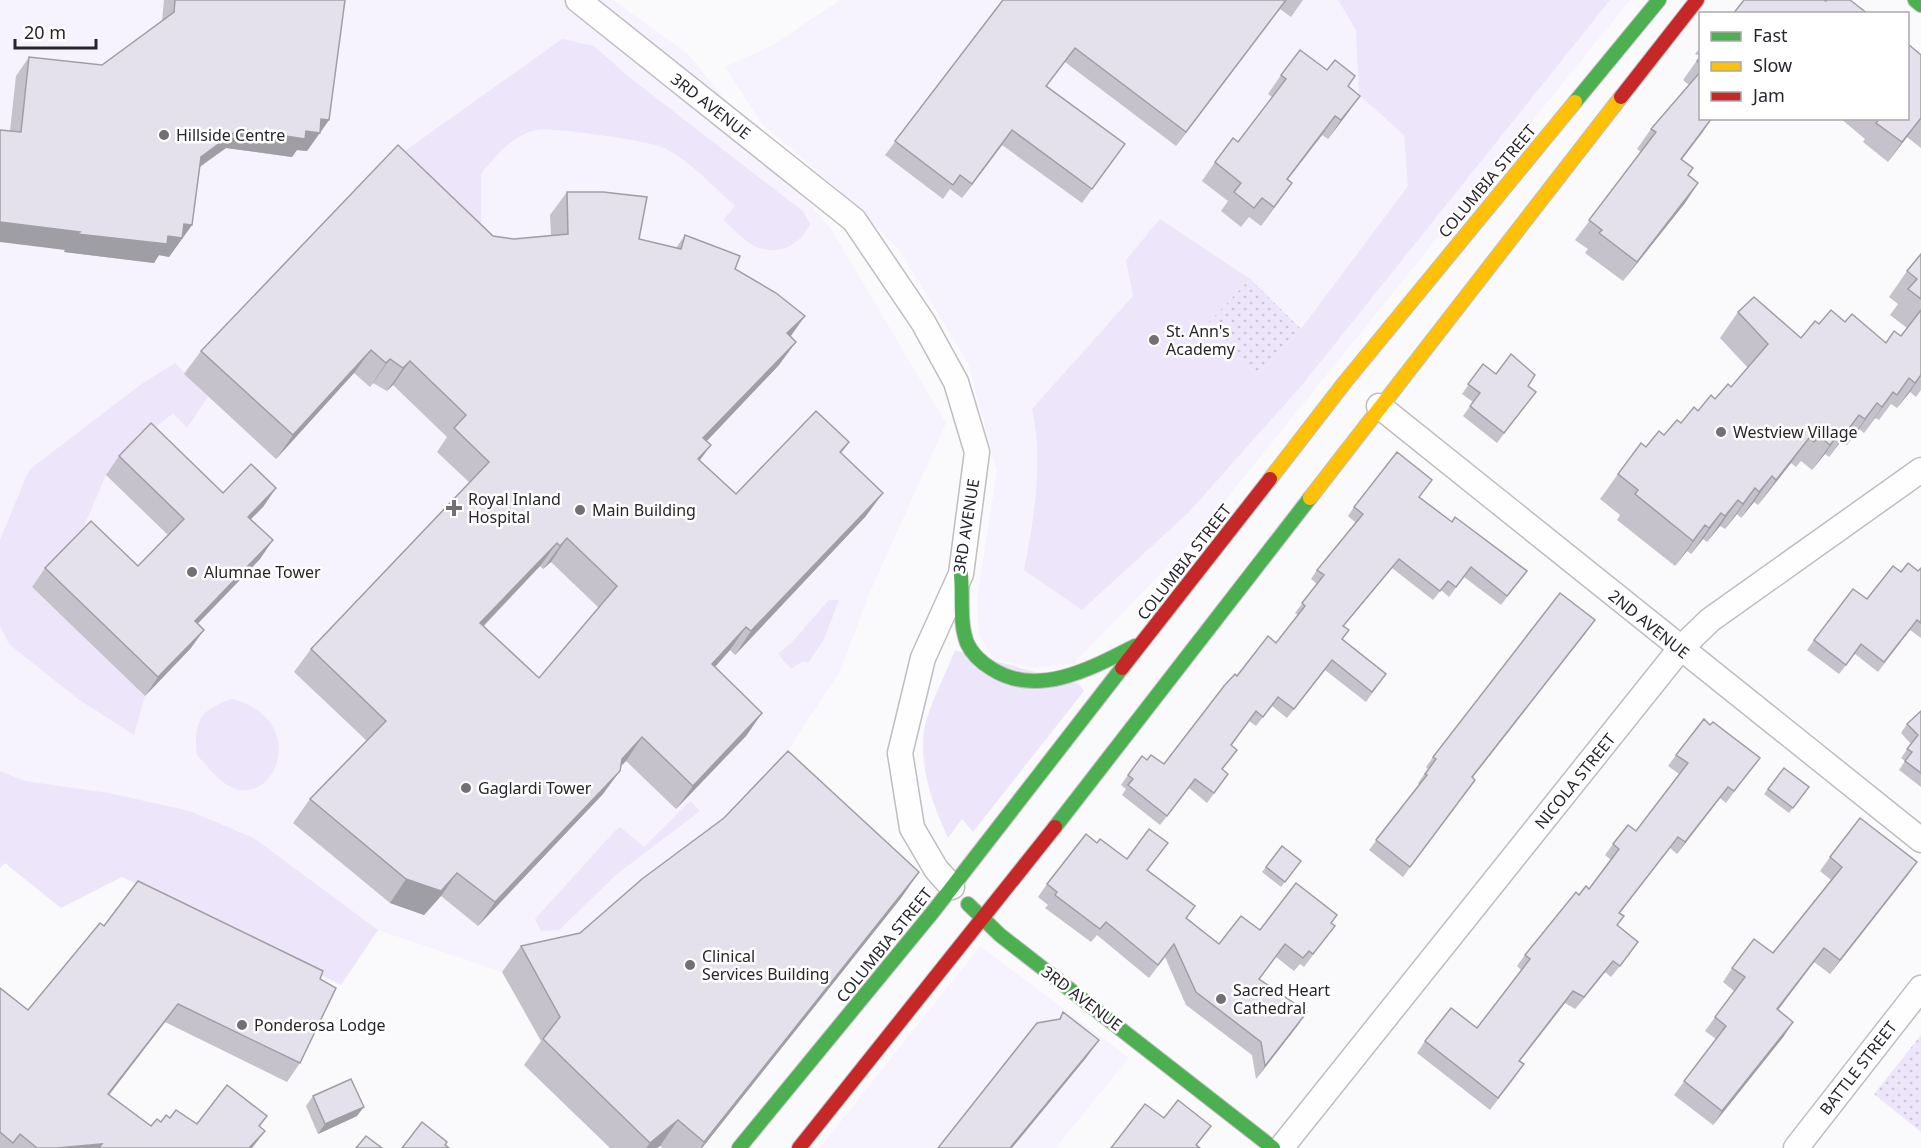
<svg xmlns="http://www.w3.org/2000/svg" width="1921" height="1148" viewBox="0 0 1921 1148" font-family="'Noto Sans',sans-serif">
<defs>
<pattern id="park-dots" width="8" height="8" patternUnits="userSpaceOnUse" patternTransform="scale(1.5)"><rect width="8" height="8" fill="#ede6fa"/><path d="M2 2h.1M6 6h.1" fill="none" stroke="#cbc5d7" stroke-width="1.8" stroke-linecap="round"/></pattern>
</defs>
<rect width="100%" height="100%" fill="#faf9fc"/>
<g fill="#f6f2fe">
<path d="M0,0H613L688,54L832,231L946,423L869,594L840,671L770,777L705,844L562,959L502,972L378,930L254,838L190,811L109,793L25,781L0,771Z"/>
<path d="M840,0H1630L1193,540L1074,663L1034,668L994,659L979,635L977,598L997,471L968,363L898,248L820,173L763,125L725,67L773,45Z"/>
<path d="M980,946L1129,1058L1055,1148H820Z"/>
</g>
<g fill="#ede6fa">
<path d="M1338,0H1610L1302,385L1189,512L1082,610L1024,570C1034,518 1044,462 1032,409L1133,296L1126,260L1160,219L1250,279L1206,325L1257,375L1301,329L1408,186L1404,135L1359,95L1356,30Z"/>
<path d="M562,39L594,46L629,77L804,212L810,224C800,245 780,256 756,247C745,242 733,228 723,220L735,206C714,187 690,161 664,148C650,141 552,127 537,130C512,135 496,156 481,174V227L381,168Z"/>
<path d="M175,363L208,397L187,428L173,413L138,442L106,475L78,540L32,587L145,696L134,735L78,699L9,644L0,626V540L29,470L140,385Z"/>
<path d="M829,600H839L824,639L808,663L803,661L791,669L778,654L792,642Z"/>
<path d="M955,650L1079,684L1084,691L973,832L962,819L948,838C933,805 919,768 924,731C927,710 947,671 955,650Z"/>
<path d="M232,699C312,720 274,809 231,787C217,780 207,766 197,755C193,722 200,709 232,699Z"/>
<path d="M0,771L25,781L109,793L190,811L254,838L378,930L341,985L122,877L61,908L5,863L0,868Z"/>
<path d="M690,801L700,811L617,874L559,930L541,931L535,919L613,833L620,827L644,847Z"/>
</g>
<g fill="url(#park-dots)">
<path d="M1250,279L1301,329L1257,375L1206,325Z"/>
<path d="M1921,1035V1132L1874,1094Z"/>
</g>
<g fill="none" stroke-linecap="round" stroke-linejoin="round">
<defs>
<g id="street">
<path d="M578,0L854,220L923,322L956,382L977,452L961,574L923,658L900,753L912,828L936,869L952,887"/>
<path d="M1379,406L1921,840"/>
<path d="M1281,1148L1680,649L1710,620L1921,470"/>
<path d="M1796,1148L1921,988"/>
</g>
<g id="fast">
<path d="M1915,0L1921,5"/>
<path d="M1575,102L1659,0"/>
<path d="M961,574C963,596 959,622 967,643C972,654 982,663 992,669C1038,698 1092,668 1135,646"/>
<path d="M1055,827L1310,498"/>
<path d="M968,904L1000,935L1273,1148"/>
<path d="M739,1148L932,913L1122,668"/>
</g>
<g id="slow">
<path d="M1270,479L1345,382L1575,102"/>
<path d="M1310,498L1621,97"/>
</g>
<g id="jam">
<path d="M1621,97L1697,0"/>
<path d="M1122,668L1270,479"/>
<path d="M799,1148L1055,827"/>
</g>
</defs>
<use href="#street" stroke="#bfbdc2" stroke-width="27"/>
<use href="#fast" stroke="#bfbdc2" stroke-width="16"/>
<use href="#slow" stroke="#bfbdc2" stroke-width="16"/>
<use href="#jam" stroke="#bfbdc2" stroke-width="16"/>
<use href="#street" stroke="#fefeff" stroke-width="24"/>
<use href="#fast" stroke="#4caf50" stroke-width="14"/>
<use href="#slow" stroke="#ffc107" stroke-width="14"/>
<use href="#jam" stroke="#c62828" stroke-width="14"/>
</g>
<g fill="#c5c2cb" fill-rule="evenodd">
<path d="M164,0H345L329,120L307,151L297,150L292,157L226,148L200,167L192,225L169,257L159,255L154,263L64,252L65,250L10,131L16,76L29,57L102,65L162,21Z"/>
<path d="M1003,0H1303L1291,17L1280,9L1176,146L1065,62L1047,86L1125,144L1082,203L1002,145L962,198L950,189L943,199L885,155Z"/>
<path d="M1701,47V118H1712L1681,160L1688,175L1698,183L1685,203L1623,281L1585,253L1588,249L1575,240L1641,152L1637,149L1651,129L1689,85L1683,80L1700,56L1695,54Z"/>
<path d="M1921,55V148L1907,137L1888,162L1863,142L1865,139L1840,118H1908Z"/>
<path d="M1281,75L1348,87L1347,114L1328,139L1322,135L1288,179L1279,201L1261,226L1249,217L1241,227L1221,211L1228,201L1202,181L1215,162L1238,142L1272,97L1268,94Z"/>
<path d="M567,192L639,239L676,248L685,235L735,269L790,337L779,365L706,441L711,445L699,461L736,494L849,442L841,454L866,516L735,655L730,650L715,667L762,713L746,736L676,809L626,761L620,766L603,794L478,926L441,896L424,915L390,903L293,823L310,799L367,741L294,672L311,649L470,483L437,452L447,437L393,385L387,391L373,383L370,387L354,373L276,459L184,374L201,351L493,236L514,239L551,235L550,215ZM551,562L599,608L539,678L484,626L540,566L543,569Z"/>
<path d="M1921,254V390L1916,397L1910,392L1897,408L1891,404L1879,420L1875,418L1864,433L1859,429L1847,445L1841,441L1829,457L1825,454L1812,470L1801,461L1796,467L1791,463L1758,505L1754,502L1741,518L1737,514L1725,529L1720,526L1707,542L1703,539L1691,554L1687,551L1675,566L1617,520L1620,515L1600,499L1618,474L1646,447L1715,399L1731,387L1748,368L1720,338L1738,312L1801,338L1819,324L1845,322L1886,343L1901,336L1907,328L1890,315L1898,304L1889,297L1907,271Z"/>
<path d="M1483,364L1529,401L1497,443L1463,416L1473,402L1462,394Z"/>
<path d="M119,456L223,493L276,488L263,507L251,519L260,559L197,624L191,648L145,696L32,587L45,568L138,566L168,535L106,475Z"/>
<path d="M1419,497L1452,522L1527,571L1501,605L1464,577L1449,597L1441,590L1433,600L1392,568L1344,626L1349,630L1342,639L1386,674L1366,702L1325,670L1287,718L1272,706L1256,726L1249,721L1231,745L1222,769L1228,774L1207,803L1189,788L1160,825L1122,795L1126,789L1121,785L1128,775L1147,760L1164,764L1237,676L1276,643L1298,615L1295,613L1317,584L1311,579L1317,570L1356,523L1348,516L1354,507Z"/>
<path d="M1921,568V638L1910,630L1878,672L1855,654L1839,674L1807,650L1814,640L1867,599L1901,572L1918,571Z"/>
<path d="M1588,630L1472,778L1475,780L1403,877L1369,850L1419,785L1418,783L1428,769L1426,767L1433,757Z"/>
<path d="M1921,711V787L1899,770L1905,761L1901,758L1911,744L1901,733L1907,724Z"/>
<path d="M1676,755L1751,769L1726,803L1720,798L1677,854L1670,848L1620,913L1617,926L1630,954L1611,977L1605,972L1575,1009L1565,1003L1520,1061L1516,1076L1490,1110L1417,1053L1425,1041L1477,1028L1521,970L1517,966L1525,955L1579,895L1589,889L1611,860L1605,855L1613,844L1636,831L1679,774L1668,766Z"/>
<path d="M1784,768L1809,787L1789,813L1764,794Z"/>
<path d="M1097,843L1127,859L1168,843L1148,870L1187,918L1219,944L1260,930L1331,923L1325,939L1304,967L1300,964L1294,971L1276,957L1259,979L1298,1025L1256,1079L1252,1055L1186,1005L1165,957L1149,978L1097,935L1091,942L1045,908L1048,905L1038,897L1047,884Z"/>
<path d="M1282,846L1301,861L1281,887L1262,872Z"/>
<path d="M1830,857L1907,876L1830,974L1814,962L1778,1010L1784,1036L1713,1125L1674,1095L1716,1039L1705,1031L1734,991L1723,982L1732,968L1773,953L1831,880L1820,871Z"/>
<path d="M919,872L901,898L702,1148H662L660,1146L657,1148H610L524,1065L541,1041L502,972L521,946Z"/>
<path d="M104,926L320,979L300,1063L287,1082L165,1022L109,1095L151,1126L170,1118L197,1124L267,1116L260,1126L252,1148H0V988L28,1010Z"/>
<path d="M313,1096L357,1116L318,1134L306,1106Z"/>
</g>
<g fill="#a09ea5">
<path d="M1287,0L1280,9L1176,146L1186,132Z"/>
<path d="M1360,96L1347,114L1328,139L1341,120Z"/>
<path d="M1335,116L1322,135L1274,197L1287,179Z"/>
<path d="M1712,118L1702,133L1667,179L1681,159Z"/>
<path d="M1921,118L1907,137L1888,162L1902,142Z"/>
<path d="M321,119L329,120L307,151L297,150L292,157L226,148L188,175L201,157L239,129L306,131Z"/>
<path d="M1012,130L1002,145L962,198L972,184Z"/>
<path d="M1292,183L1279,201L1261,226L1274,207Z"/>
<path d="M1698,183L1685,203L1623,281L1637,262Z"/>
<path d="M0,222L168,236L184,224L192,225L169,257L159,255L154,263L64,252L65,250L0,242Z"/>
<path d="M805,316L788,340L787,333Z"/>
<path d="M796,342L779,365L687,462L703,438Z"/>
<path d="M371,350L354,373L276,459L293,435Z"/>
<path d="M390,359L373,383L370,387L386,363Z"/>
<path d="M410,361L393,385L387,391L403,368Z"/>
<path d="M1921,375L1910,392L1897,408L1915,383Z"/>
<path d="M1893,392L1875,418L1864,433L1882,407Z"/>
<path d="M1877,403L1859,429L1847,445L1865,419Z"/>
<path d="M1859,415L1841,441L1829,457L1847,431Z"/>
<path d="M1843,428L1825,454L1812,470L1830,445Z"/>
<path d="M1809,438L1791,463L1758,505L1776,480Z"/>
<path d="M711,445L694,468L698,459Z"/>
<path d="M1772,476L1754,502L1741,518L1759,492Z"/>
<path d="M276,488L263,507L235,535L248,517Z"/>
<path d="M1755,488L1737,514L1725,529L1743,504Z"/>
<path d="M883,493L866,516L735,655L751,631Z"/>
<path d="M1738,500L1720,526L1707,542L1725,516Z"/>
<path d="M1721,513L1703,539L1691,554L1709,528Z"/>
<path d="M1705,525L1687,551L1675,566L1693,541Z"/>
<path d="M567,538L551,562L543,569L560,546Z"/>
<path d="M273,540L260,559L182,640L195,621Z"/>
<path d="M557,543L540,566L464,646L480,623Z"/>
<path d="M1399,559L1392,568L1336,635L1343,626Z"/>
<path d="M1595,620L1588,630L1465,787L1472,777Z"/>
<path d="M746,627L730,650L696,688L712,664Z"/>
<path d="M204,630L191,648L145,696L158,677Z"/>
<path d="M1332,660L1325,670L1287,718L1294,709Z"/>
<path d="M762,713L746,736L676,809L693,786Z"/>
<path d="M642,737L626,761L605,783L622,759Z"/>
<path d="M620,771L603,794L478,926L495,902Z"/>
<path d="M1728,787L1720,798L1677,854L1685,842Z"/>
<path d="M1678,837L1670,848L1611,924L1619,913Z"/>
<path d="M1917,862L1907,876L1830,974L1840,960Z"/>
<path d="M919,872L901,898L702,1148H700Z"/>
<path d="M457,873L441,896L424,915L390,903L406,879Z"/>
<path d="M1824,948L1814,962L1768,1023L1777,1009Z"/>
<path d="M1613,961L1605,972L1575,1009L1584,997Z"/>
<path d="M1573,991L1565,1003L1511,1072L1519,1061Z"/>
<path d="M178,1004L165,1022L95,1113L108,1094Z"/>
<path d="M1307,1012L1298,1025L1256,1079L1265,1066Z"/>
<path d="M1793,1022L1784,1036L1713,1125L1722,1111Z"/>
<path d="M1099,1040L1086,1058L1012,1148H1010Z"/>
<path d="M364,1107L357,1116L318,1134L325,1124Z"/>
<path d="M678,1120L660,1146L657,1148H646L650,1143Z"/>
<path d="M265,1131L252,1148H249Z"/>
<path d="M102,1144L99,1148H57Z"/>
</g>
<g fill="#e5e1ec" stroke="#a09ea5" stroke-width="1.5" fill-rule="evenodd">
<path d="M175,0H345L329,120L321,119L320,133L306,131L305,139L239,129L201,157L192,225L184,224L182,238L168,236L167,244L77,234L80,232L0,222V130L21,132L29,57L102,65L174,12Z"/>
<path d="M1003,0H1286L1186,132L1075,48L1046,86L1125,144L1092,189L1012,130L972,184L960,175L953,185L895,141Z"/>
<path d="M1744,0H1824L1826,1V0H1850L1868,14H1733Z"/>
<path d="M1908,44L1921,55V118L1902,142L1876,123L1879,119L1878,118H1908Z"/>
<path d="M1300,50L1327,70L1335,60L1355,76L1348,86L1360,96L1341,120L1335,116L1287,179L1292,183L1274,207L1262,198L1254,208L1234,192L1241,183L1215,162L1233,138L1238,142L1286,79L1281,75Z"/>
<path d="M1701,56V64L1697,61Z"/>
<path d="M1701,71V118H1712L1681,159L1693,168L1688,175L1698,183L1637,262L1599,233L1602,230L1589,220L1656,132L1651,129Z"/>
<path d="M398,145L493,236L514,239L568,234L567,192H603L647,197L639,239L681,249L685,235L740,256L735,269L776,293L805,316L787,333L796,342L703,438L711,445L698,459L736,494L816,411L849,442L840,452L883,493L751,631L746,627L712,664L762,713L693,786L642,737L622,759L620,771L495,902L457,873L441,891L406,879L310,799L386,721L311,649L489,462L454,428L466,415L410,361L403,368L390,359L386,363L371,350L293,435L201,351ZM567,538L617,586L539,678L480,623L557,543L560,546Z"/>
<path d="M1921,254V299L1908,289L1917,279L1907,271Z"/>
<path d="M1754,297L1801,338L1815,321L1819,324L1831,310L1845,322L1852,314L1886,343L1894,331L1901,336L1921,310V375L1915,383L1909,378L1897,395L1893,392L1882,407L1877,403L1865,419L1859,415L1847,431L1843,428L1830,445L1819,436L1814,442L1809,438L1776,480L1772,476L1759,492L1755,488L1743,504L1738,500L1725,516L1721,513L1709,528L1705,525L1693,541L1635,494L1638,490L1618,474L1641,443L1646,447L1659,431L1664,435L1677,420L1681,423L1694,407L1698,411L1711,395L1715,399L1728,384L1731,387L1768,344L1738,312Z"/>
<path d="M1511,354L1535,375L1528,386L1536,392L1504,433L1470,406L1480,393L1468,384L1483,364L1496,374Z"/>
<path d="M151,423L223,493L251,464L276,488L248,517L273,540L195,621L204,630L158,677L45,568L91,521L138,566L184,519L119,456Z"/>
<path d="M1397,452L1432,480L1419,497L1452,522L1455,517L1527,571L1507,596L1471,567L1456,587L1448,581L1440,591L1399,559L1343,626L1349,630L1342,639L1386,674L1372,692L1332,660L1294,709L1278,697L1263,717L1256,711L1231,745L1237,750L1222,769L1228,774L1214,793L1195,779L1167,816L1128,785L1133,779L1128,775L1142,756L1147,760L1151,755L1164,764L1224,686L1235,674L1237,676L1268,636L1276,643L1305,606L1302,603L1324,575L1317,570L1363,514L1354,507Z"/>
<path d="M1908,563L1918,571L1921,568V623L1917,620L1884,662L1861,644L1846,665L1814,640L1853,589L1867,599L1893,566L1901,572Z"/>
<path d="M1560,593L1595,620L1472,777L1475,780L1410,867L1376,840L1427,775L1425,774L1436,759L1433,757Z"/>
<path d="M1921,711V773L1905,761L1912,752L1907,749L1918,735L1907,724Z"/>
<path d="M1704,719L1710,725L1713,722L1760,758L1734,791L1728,787L1685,842L1678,837L1619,913L1624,916L1617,925L1638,942L1620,966L1613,961L1584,997L1573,991L1519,1061L1524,1064L1498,1098L1425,1041L1451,1008L1477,1028L1530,959L1525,955L1576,892L1579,895L1586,886L1589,889L1619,849L1613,844L1628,825L1636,831L1688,763L1676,755Z"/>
<path d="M788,751L919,872L704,1142L678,1120L650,1143L543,1039L560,1017L521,946L580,933L642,879L724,818Z"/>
<path d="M1784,768L1809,787L1793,808L1768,789Z"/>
<path d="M1860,818L1917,862L1840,960L1824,948L1777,1009L1793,1022L1722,1111L1684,1081L1726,1026L1715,1017L1745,977L1732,968L1754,939L1773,953L1842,867L1830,857Z"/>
<path d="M1149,829L1168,843L1147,870L1195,906L1186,918L1219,944L1241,916L1260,930L1296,883L1337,915L1331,923L1335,926L1313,954L1309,951L1303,958L1285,944L1259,979L1307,1012L1265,1066L1261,1042L1196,992L1174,944L1158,965L1106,922L1100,929L1055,895L1057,892L1047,884L1086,834L1097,843L1100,839L1127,859Z"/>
<path d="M1282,846L1301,861L1285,882L1266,867Z"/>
<path d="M138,881L323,971L320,979L336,988L300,1063L178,1004L108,1094L151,1126L157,1119L161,1122L166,1115L170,1118L176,1110L197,1124L227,1085L267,1116L259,1126L265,1131L249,1148H99L102,1144L57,1148H37L20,1134L13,1143L0,1132V988L28,1010L100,923L104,926Z"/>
<path d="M1063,1012L1099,1040L1010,1148H938L1037,1023L1060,1019Z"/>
<path d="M351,1079L364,1107L325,1124L313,1096Z"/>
<path d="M1178,1100L1211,1126L1196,1145L1200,1148H1111L1145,1104L1164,1118Z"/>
<path d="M422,1122L447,1142L445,1145L449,1148H402Z"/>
<path d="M366,1136L382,1148H356Z"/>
</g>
<g fill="#726f75" stroke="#fff" stroke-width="2">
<circle cx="164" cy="135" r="6"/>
<circle cx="1154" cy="340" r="6"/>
<circle cx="1721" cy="432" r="6"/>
<path d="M451 499h6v6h6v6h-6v6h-6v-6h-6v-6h6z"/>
<circle cx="580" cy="510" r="6"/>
<circle cx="192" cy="572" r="6"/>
<circle cx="466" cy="788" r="6"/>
<circle cx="690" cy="965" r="6"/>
<circle cx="1221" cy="999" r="6"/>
<circle cx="242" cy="1025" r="6"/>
</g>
<g text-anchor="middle" stroke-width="5" stroke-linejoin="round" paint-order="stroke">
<g font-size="16" fill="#28252d" stroke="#fff">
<text transform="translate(711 106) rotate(38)" y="6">3RD AVENUE</text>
<text transform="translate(1487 181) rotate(-50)" y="6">COLUMBIA STREET</text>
<text transform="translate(966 526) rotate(-81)" y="6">3RD AVENUE</text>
<text transform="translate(1184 562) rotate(-52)" y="6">COLUMBIA STREET</text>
<text transform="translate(1649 624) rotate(39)" y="6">2ND AVENUE</text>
<text transform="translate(1575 781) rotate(-51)" y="6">NICOLA STREET</text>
<text transform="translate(884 945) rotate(-51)" y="6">COLUMBIA STREET</text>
<text transform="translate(1082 998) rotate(37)" y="6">3RD AVENUE</text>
<text transform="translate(1858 1068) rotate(-52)" y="6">BATTLE STREET</text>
</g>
<g font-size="16" fill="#28252d" stroke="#fff" text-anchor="start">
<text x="176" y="141">Hillside Centre</text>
<text x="1166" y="337">St. Ann's<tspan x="1166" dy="18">Academy</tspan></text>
<text x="1733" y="438">Westview Village</text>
<text x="468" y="505">Royal Inland<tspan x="468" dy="18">Hospital</tspan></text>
<text x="592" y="516">Main Building</text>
<text x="204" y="578">Alumnae Tower</text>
<text x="478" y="794">Gaglardi Tower</text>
<text x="702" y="962">Clinical<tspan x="702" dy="18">Services Building</tspan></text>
<text x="1233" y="996">Sacred Heart<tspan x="1233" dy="18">Cathedral</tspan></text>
<text x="254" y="1031">Ponderosa Lodge</text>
</g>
</g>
<rect x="1699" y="12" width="210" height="108" fill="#ffffff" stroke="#a9a8ab" stroke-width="1.5"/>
<rect x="1711" y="32" width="30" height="9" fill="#4caf50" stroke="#a9a8ab" stroke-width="1.5"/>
<text x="1753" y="42" font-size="18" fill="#28252d">Fast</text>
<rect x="1711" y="62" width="30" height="9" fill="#ffc107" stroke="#a9a8ab" stroke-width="1.5"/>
<text x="1753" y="72" font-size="18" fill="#28252d">Slow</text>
<rect x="1711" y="92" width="30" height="9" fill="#c62828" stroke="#a9a8ab" stroke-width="1.5"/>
<text x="1753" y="102" font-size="18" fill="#28252d">Jam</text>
<path d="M15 39v9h81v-9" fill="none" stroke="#28252d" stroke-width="3"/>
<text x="24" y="39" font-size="18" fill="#28252d" stroke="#ffffff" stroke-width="4.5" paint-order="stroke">20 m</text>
</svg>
